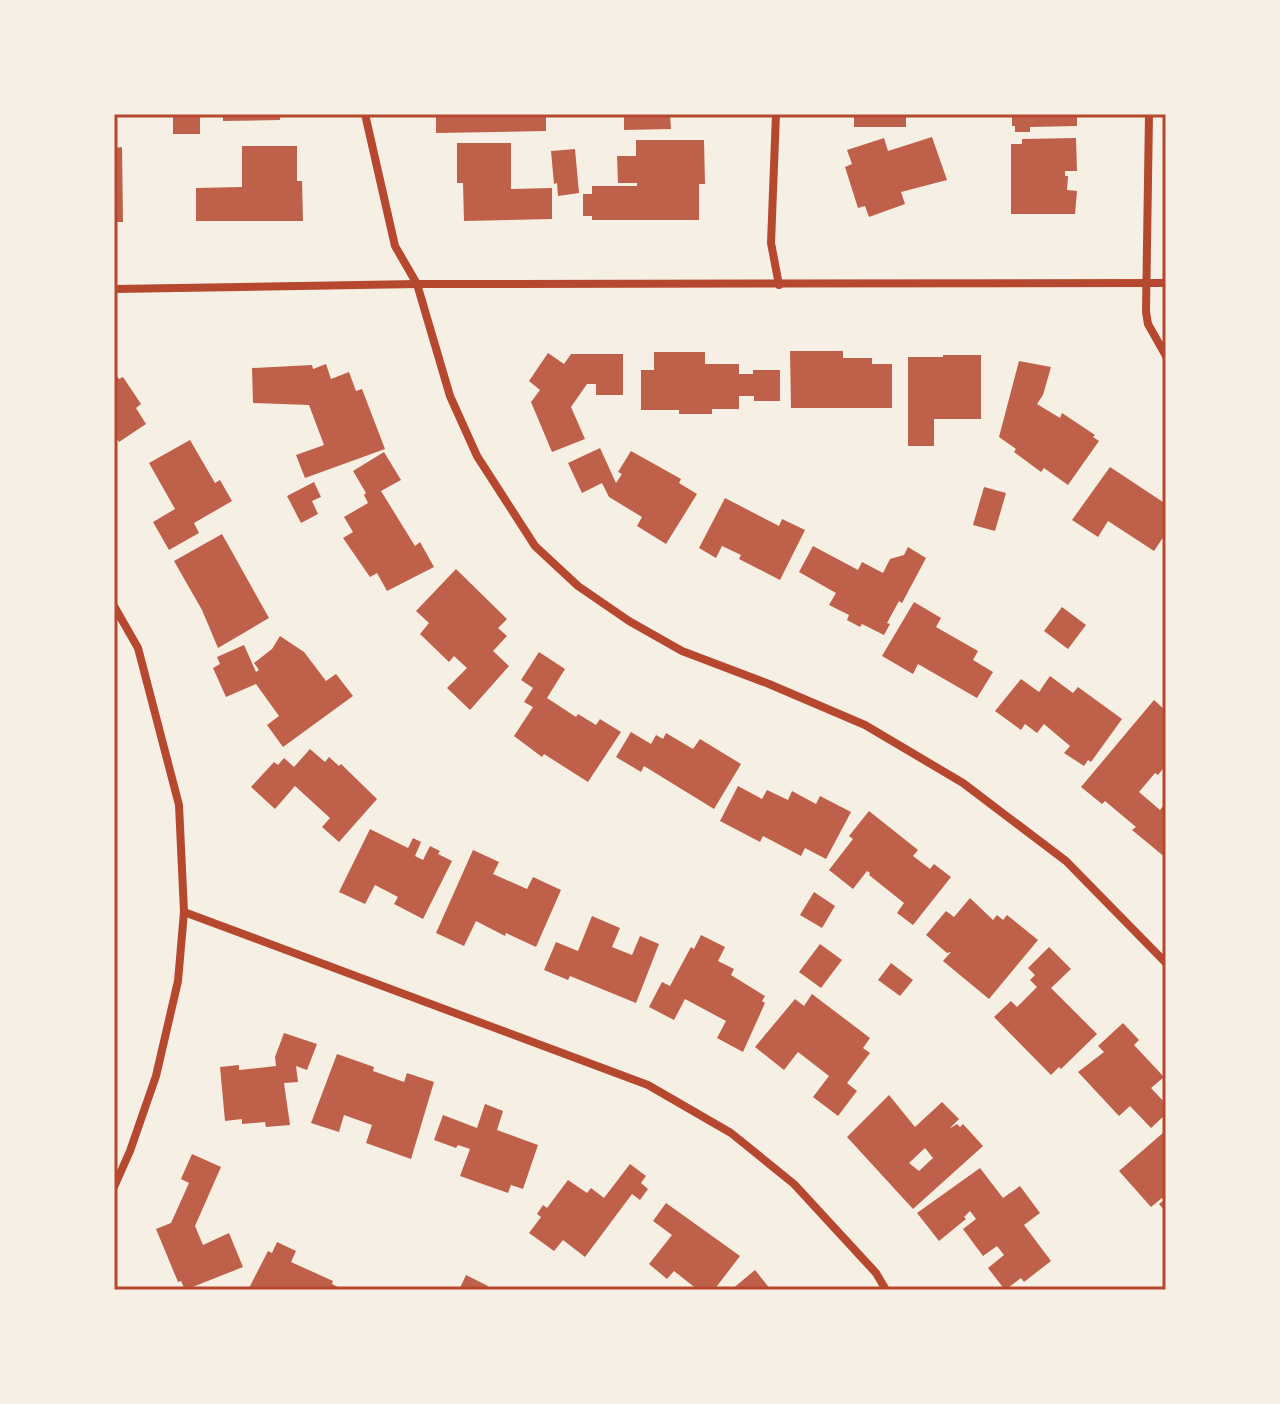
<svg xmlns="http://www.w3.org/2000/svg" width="1280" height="1404" viewBox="0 0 1280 1404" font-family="Roboto,sans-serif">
<rect width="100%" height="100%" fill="#f6efe4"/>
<g fill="#bf614a" fill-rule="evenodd">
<rect x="173" y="114" width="27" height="20"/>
<path d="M223,114H280V120L223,121Z"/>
<path d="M436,114H546V131L436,133Z"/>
<path d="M624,114H670L671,129L624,130Z"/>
<rect x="854" y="114" width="52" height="13"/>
<path d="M1012,114H1077V126L1030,127V132H1015V126H1012Z"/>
<path d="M932,137L947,180L901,192L905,204L869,217L865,206L858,208L845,167L852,164L847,150L884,138L888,151Z"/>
<path d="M1076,138L1077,171H1065V176H1068L1067,190L1077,191L1075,214H1011V144H1022V139Z"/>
<path d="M636,140H704L705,184H699V220H592V216H583V194H592V186H637V183H618L617,156H636Z"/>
<path d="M457,143H511V189L552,188V219L464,221L463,183H457Z"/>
<path d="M242,146H297V181H302L303,221H196V188L242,187Z"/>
<path d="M122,147L123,222H114V148Z"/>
<path d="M575,149L579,193L558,196L557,183L554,184L551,151Z"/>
<path d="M790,351H843V358H872V364H892V408H791Z"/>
<path d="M654,352H705V364H739V374H753V370H780V401H754V396H739V409H712V414H679V410H641V370H654Z"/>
<path d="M548,353L564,364L571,354H623V395H596V384H587L571,407L585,439L552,452L531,402L540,390L529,381Z"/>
<path d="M943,355H981V419H934V446H908V357H943Z"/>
<path d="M1019,361L1051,367L1043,395L1037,404L1060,418L1062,413L1095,435L1093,437L1099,441L1068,485L1044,468L1041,472L1014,452L1016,449L999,437Z"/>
<path d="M326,364L331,379L349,372L356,391L362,389L385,449L305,478L296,455L324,445L309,405L253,403L252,368L312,365L313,369Z"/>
<path d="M114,371L119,379L123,377L141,404L136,408L146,424L119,442L114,434Z"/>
<path d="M190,440L215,483L220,480L232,501L194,523L199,533L169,550L153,522L175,509L149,463Z"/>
<path d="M600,448L616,483L622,474L618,472L631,451L681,479L679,483L697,494L666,544L637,526L642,517L609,497L602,483L582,493L568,463Z"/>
<path d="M384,452L401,480L381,491L415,546L420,542L434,567L387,591L377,573L370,577L343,538L353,532L344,517L368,503L364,495L366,493L353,471Z"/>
<path d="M1110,467L1166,504V533L1154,551L1108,521L1098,537L1072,520Z"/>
<path d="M314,482L321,497L312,501L318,514L301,523L287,496Z"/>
<path d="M984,487L1006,493L995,531L973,525Z"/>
<path d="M725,498L779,526L782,519L805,530L780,580L739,559L741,555L722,546L716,558L699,548Z"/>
<path d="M222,534L269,618L218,648L202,610L174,561Z"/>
<path d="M813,546L858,570L862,562L883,573L890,559L904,555L908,547L926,558L902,603L899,601L887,623L890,624L884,635L862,624L860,627L847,620L849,615L829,605L836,593L799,572Z"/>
<path d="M456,569L507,619L498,628L507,636L493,651L509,666L470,710L447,688L467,668L454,656L449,662L420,634L429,623L416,611Z"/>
<path d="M914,602L941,618L936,627L978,651L973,660L993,672L977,698L918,664L913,674L882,656Z"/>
<path d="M1062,607L1086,625L1068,649L1044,631Z"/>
<path d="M280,636L304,652L326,681L336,674L353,696L283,747L267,725L279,716L256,684L226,697L213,668L220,664L217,657L244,645L256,672L259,670L254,663L272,649Z"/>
<path d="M539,652L565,669L547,698L576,717L578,714L596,725L600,719L621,732L588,782L544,754L542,757L514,736L533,707L524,702L533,688L521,680Z"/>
<path d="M1050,676L1073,693L1078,687L1122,719L1091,762L1088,760L1084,766L1064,753L1070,746L1044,724L1037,733L1025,724L1021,730L995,711L1021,679L1039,692Z"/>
<path d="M1154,700L1166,711V765L1158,775L1155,773L1139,792L1160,810L1163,806L1166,809V858L1132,830L1136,827L1105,801L1102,804L1081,787Z"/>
<path d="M631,732L651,744L656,735L663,739L666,733L693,749L700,739L741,764L714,809L644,766L641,772L616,757Z"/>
<path d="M310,749L325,762L329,757L339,766L341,764L377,799L339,842L322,827L330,818L295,786L275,809L251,787L274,762L278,765L284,758L294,767Z"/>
<path d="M738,786L762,799L767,790L788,800L792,791L816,804L820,796L851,812L826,859L805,848L801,856L763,836L760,842L720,821Z"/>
<path d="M869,811L918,850L913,856L930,869L934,864L951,877L913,925L897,913L904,903L869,875L870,873L867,871L853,889L829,870L853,839L849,836Z"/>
<path d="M370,829L408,848L413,838L421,842L415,856L423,860L430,846L440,851L438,854L452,861L423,919L394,904L398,897L375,885L365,904L339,892Z"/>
<path d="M473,850L499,862L493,874L527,889L533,877L561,890L536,947L506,933L505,936L476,921L464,946L436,933Z"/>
<path d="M814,892L835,906L822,928L800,915Z"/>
<path d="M970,898L993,920L997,915L1003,920L1007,915L1038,940L989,999L943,961L951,952L947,953L926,935L946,911L954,917Z"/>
<path d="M592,916L620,928L612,947L632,955L640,936L659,944L636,1003L570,976L568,980L544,970L556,942L578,951Z"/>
<path d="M701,935L725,947L718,961L734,969L731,975L765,996L762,1001L765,1003L743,1052L717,1038L726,1021L685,999L674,1020L649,1007L662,982L670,986L691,947L694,949Z"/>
<path d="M820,944L842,960L821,988L799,972Z"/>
<path d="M1049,947L1071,969L1051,988L1097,1034L1061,1069L1059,1067L1051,1075L994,1017L1011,1001L1017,1007L1037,987L1030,980L1035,975L1028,968Z"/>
<path d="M891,963L913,980L900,996L878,980Z"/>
<path d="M812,994L870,1038L863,1048L870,1053L847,1083L857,1091L838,1116L813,1097L829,1076L798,1052L784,1070L755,1047L795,999L804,1006Z"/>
<path d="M1123,1023L1139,1040L1134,1045L1164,1077L1151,1088L1166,1104V1114L1151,1128L1130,1106L1119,1116L1078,1072L1104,1052L1098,1046Z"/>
<path d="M284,1033L317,1044L307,1070L296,1066L298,1082L284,1083L290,1125L266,1127L265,1122L242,1124V1119L225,1121L220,1067L239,1065V1070L276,1066L275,1057Z"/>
<path d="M337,1054L374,1067L373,1071L404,1082L407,1073L434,1082L411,1159L366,1143L372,1125L344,1115L339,1132L311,1123Z"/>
<path d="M889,1095L915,1127L942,1102L959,1119L949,1129L957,1124L960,1127L963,1124L983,1146L913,1209L847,1137ZM925,1148L933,1158L919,1171L909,1163Z"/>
<path d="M485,1104L503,1111L497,1130L538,1145L523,1189L511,1185L508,1193L460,1176L470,1149L458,1145L456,1148L434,1140L443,1115L477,1128Z"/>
<path d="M1164,1132L1166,1133V1212L1159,1204L1164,1200L1162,1198L1151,1207L1119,1171Z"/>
<path d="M192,1154L221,1167L195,1226L203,1245L229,1233L243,1267L185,1290L181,1281L178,1282L156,1229L171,1223L189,1183L181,1179Z"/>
<path d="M630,1164L646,1176L641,1183L648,1189L640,1200L632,1194L585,1257L563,1240L554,1251L529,1233L541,1217L537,1214L543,1205L547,1208L568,1180L587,1193L591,1188L604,1198Z"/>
<path d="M980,1168L1003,1198L1020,1186L1040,1213L1024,1225L1051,1261L1024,1282L1021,1278L1005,1290L988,1268L1004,1255L997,1246L983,1256L963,1229L976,1219L970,1211L964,1217L966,1219L939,1241L917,1213Z"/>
<path d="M666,1203L740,1256L714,1290H698L674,1271L667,1279L649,1264L672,1235L653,1221Z"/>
<path d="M277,1242L296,1251L291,1262L333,1281L332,1284L340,1288L339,1290H248L268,1251L272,1253Z"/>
<path d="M755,1270L771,1290H731Z"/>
<path d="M466,1275L488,1286L486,1290H459Z"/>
</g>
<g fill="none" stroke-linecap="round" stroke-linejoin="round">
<g stroke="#b5482f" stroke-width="8">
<path d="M365,114L395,246L417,284L450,396L477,456L535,546L578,586L629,621L682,651L769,684L865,725L963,783L1066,861L1166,963"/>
<path d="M776,114L771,243L779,285"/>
<path d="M1149,114L1146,312L1148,324L1166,356"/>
<path d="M114,289L417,284L1166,283"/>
<path d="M114,606L138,648L179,805L184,912L178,981L156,1076L130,1151L114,1187"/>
<path d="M184,912L648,1085L731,1133L794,1184L876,1273L886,1290"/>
</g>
</g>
<rect width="1280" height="1404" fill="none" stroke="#f6efe4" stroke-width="232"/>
<rect x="116" y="116" width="1048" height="1172" fill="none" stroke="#b5482f" stroke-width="3"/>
</svg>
